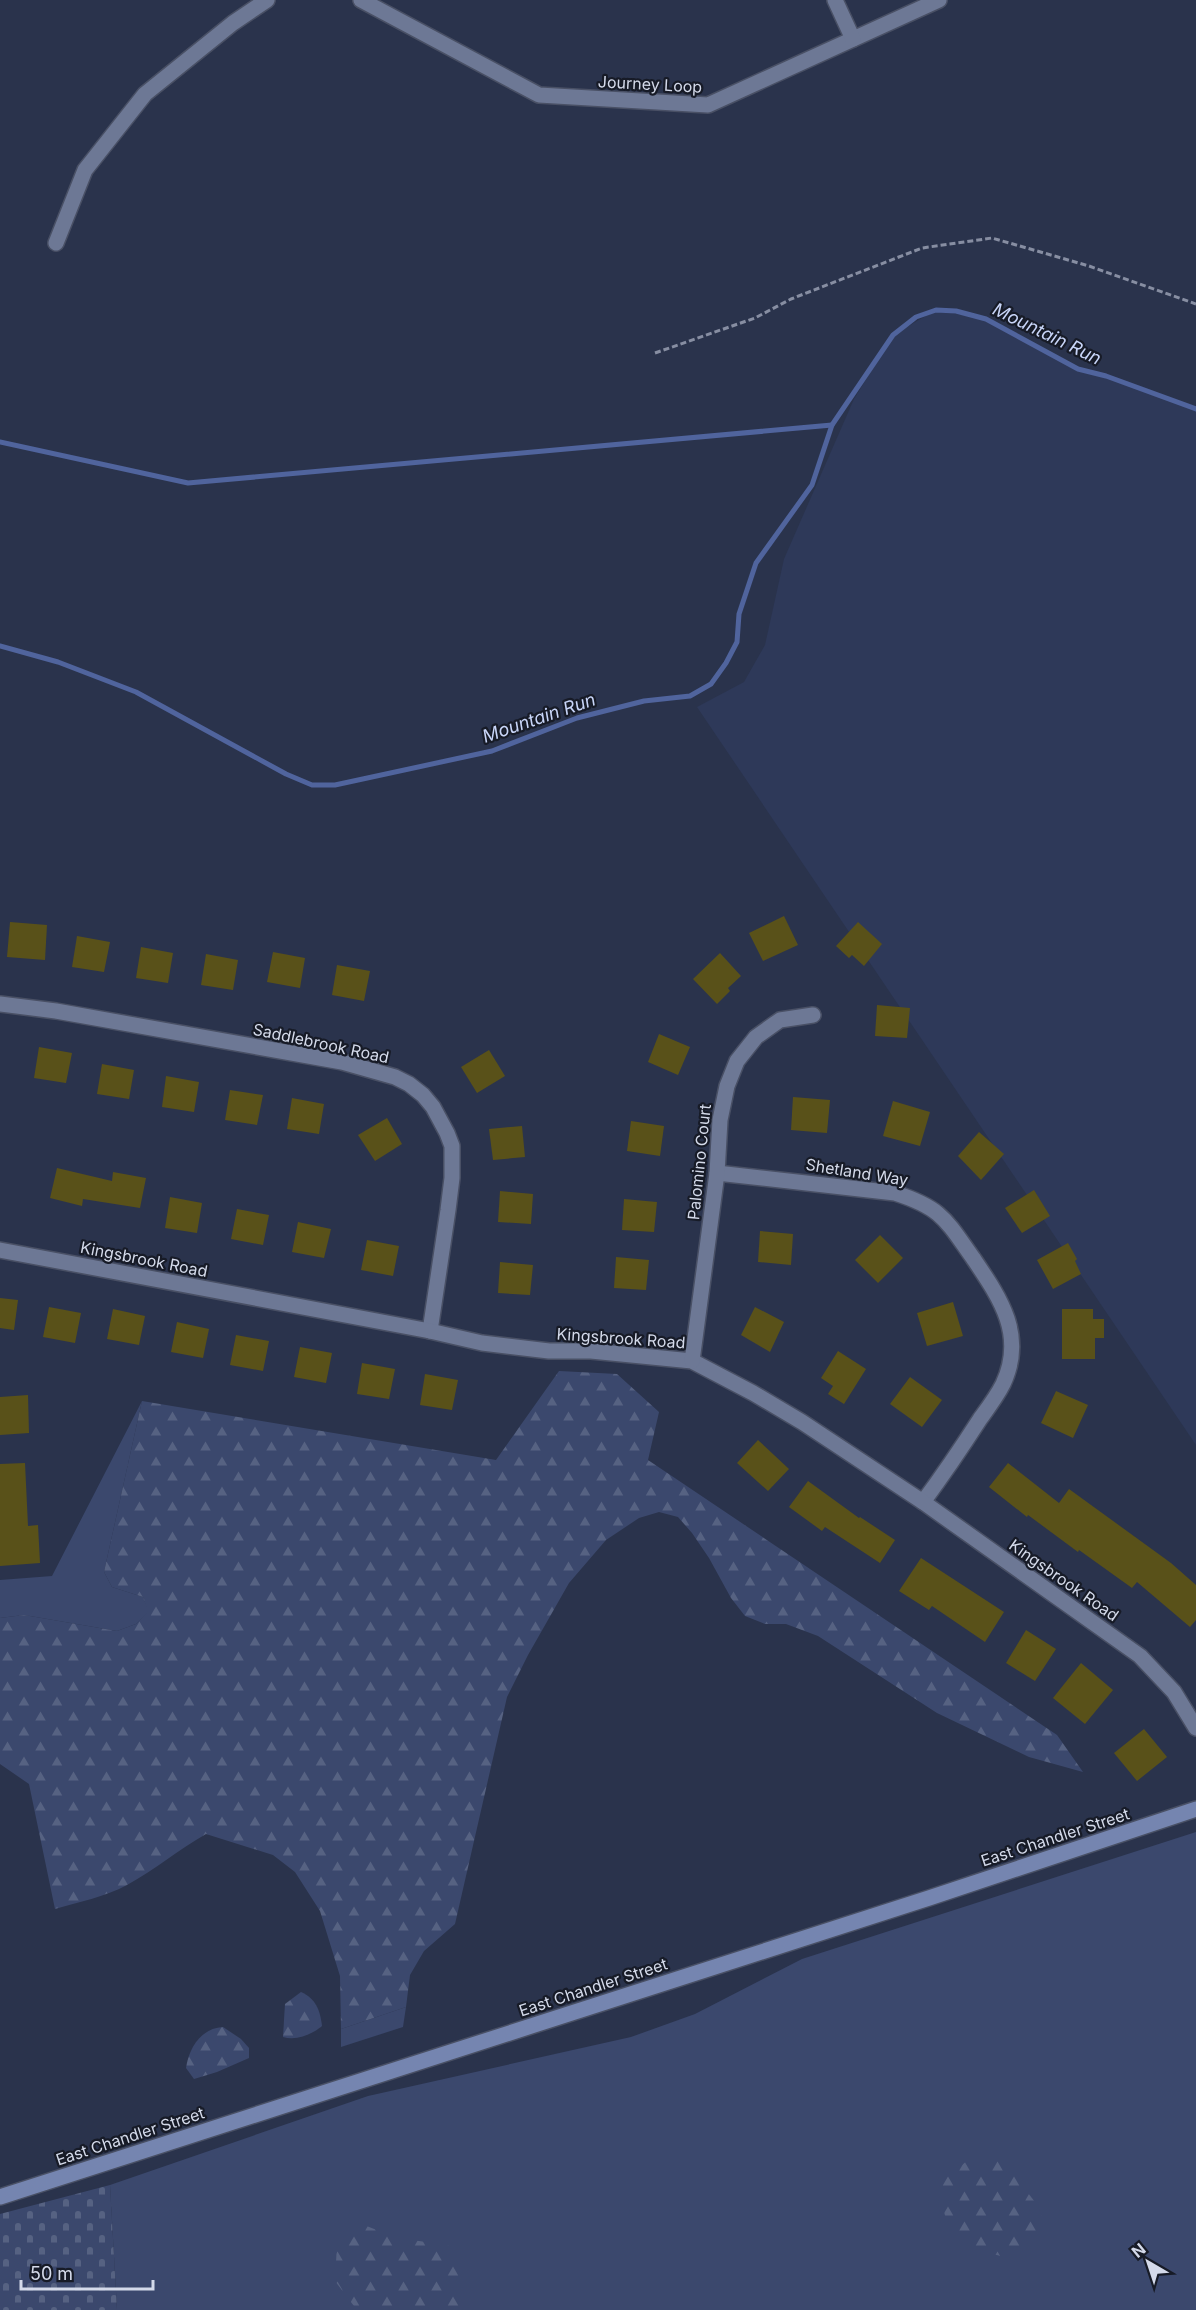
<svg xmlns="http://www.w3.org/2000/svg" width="1196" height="2310" viewBox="0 0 1196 2310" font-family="Inter,sans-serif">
<defs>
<pattern id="forest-firs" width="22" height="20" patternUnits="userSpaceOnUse" patternTransform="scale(1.5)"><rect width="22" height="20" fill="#3b486d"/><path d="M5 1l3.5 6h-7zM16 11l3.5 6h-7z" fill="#566282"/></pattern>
<pattern id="cemetery-stones" width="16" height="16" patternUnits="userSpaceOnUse" patternTransform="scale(1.5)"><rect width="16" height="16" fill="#3b486d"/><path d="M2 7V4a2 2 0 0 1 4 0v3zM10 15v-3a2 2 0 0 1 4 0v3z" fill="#566282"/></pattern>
</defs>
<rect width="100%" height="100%" fill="#2a334c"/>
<path fill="#2e3959" d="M936,310L986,319L1054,358L1196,409V1445L697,707L744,682L765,645L784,559L854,399L893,335Z"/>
<g fill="#3b486d">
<path d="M142,1401L104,1572L112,1587L143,1597L149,1612L136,1624L117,1631L24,1615L0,1618V1580L52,1576Z"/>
<path d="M1196,1832V2310H117L110,2185L368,2096L631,2037L695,2014L802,1959Z"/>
<path d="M406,2007L403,2027L341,2047V2029Z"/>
</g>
<g fill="url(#forest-firs)">
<path d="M559,1371L617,1374L659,1412L648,1460L1057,1735L1083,1772L1029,1757L937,1713L818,1636L786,1624H765L745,1616L731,1598L709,1558L692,1533L678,1517L659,1512L639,1518L606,1540L569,1583L528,1655L507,1697L455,1924L424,1951L410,1975L406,2007L341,2029L340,1976L320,1911L295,1872L273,1855L206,1834C179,1849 155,1870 127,1885C105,1897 78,1902 55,1909L29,1784L0,1764V1618L24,1615L117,1631L136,1624L148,1612L143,1597L112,1587L104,1572L142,1401L496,1460Z"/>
<path d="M301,1992C316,1999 320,2010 322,2026C311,2035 296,2041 283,2037L285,2004Z"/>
<path d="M223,2027L241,2039L249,2048V2058L217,2072L194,2079L186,2068C189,2047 202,2028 223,2027Z"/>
<path d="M973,2156L999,2159L1012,2172L1041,2210L1043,2232L1031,2247L1009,2258C962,2248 940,2233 941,2182Z"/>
<path d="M364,2225L397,2238L448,2245L470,2310H357L335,2281L337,2244Z"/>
</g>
<path fill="url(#cemetery-stones)" d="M110,2185L117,2310H0V2214Z"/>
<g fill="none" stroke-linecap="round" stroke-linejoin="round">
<g stroke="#50649d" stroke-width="5">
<path d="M0,442L188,483L832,425"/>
<path d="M0,646L58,662L136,692L286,774L312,785H335L492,751L577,718L644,701L690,696L711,684L726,663L737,642L739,614L756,563L812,485L832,425L893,335L916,317L936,310L956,311L986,319L1078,369L1106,376L1196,409"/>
</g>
</g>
<g fill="#595119">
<path d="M784,916L798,945L763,961L749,933Z"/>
<path d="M10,922L47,925L45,960L7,957Z"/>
<path d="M858,922L882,944L864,966L852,955L849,958L836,946Z"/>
<path d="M77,936L110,942L104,972L72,967Z"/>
<path d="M141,947L173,953L168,983L136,978Z"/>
<path d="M273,952L305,958L300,988L267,982Z"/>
<path d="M720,953L741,976L728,988L730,991L717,1004L693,979Z"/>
<path d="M206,954L238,960L233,990L201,985Z"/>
<path d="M337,965L370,971L364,1001L332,995Z"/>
<path d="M877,1005L910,1008L907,1038L875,1036Z"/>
<path d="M659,1034L690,1047L678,1075L648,1062Z"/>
<path d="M39,1047L72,1053L66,1083L34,1078Z"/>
<path d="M489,1050L505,1076L477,1093L461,1067Z"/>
<path d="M102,1064L134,1070L129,1099L97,1094Z"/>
<path d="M166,1076L199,1082L194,1112L162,1107Z"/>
<path d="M230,1090L263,1095L257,1125L225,1120Z"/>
<path d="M793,1097L830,1100L827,1133L791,1130Z"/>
<path d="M292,1098L324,1104L319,1134L287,1129Z"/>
<path d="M893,1101L930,1112L920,1146L883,1136Z"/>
<path d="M387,1118L402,1144L375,1161L358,1135Z"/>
<path d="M631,1121L664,1126L660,1156L627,1151Z"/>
<path d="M522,1126L525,1157L493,1160L489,1129Z"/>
<path d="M979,1132L1004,1154L981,1180L958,1156Z"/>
<path d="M57,1168L112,1181L113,1172L146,1178L140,1208L83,1199L82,1206L50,1198Z"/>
<path d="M1034,1190L1050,1216L1022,1233L1005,1208Z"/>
<path d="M500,1191L533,1194L531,1224L498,1222Z"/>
<path d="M170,1197L202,1203L197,1233L165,1228Z"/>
<path d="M624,1199L657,1202L654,1232L622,1230Z"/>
<path d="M237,1209L269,1215L263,1245L231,1239Z"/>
<path d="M298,1222L331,1229L324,1258L292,1252Z"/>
<path d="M760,1231L793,1234L791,1265L758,1262Z"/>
<path d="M880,1235L903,1258L878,1283L855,1260Z"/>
<path d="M367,1240L399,1246L393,1276L361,1270Z"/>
<path d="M1068,1243L1077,1259L1075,1261L1081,1274L1053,1289L1037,1260Z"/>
<path d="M616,1257L649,1260L646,1290L614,1288Z"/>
<path d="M500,1262L533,1265L530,1295L498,1293Z"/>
<path d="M0,1298L18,1300L14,1330L0,1328Z"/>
<path d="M953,1302L963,1336L927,1346L917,1313Z"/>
<path d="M49,1307L81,1313L75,1343L43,1337Z"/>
<path d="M755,1307L784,1322L770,1352L741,1335Z"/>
<path d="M113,1309L145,1316L139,1345L107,1339Z"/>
<path d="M1062,1309H1093V1319H1104V1338H1095V1359H1062Z"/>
<path d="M177,1322L209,1329L203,1358L171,1352Z"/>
<path d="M236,1335L269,1341L263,1371L230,1365Z"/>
<path d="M300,1347L332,1353L326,1383L294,1377Z"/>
<path d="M838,1351L866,1369L844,1404L828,1394L833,1386L821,1378Z"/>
<path d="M362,1363L395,1369L389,1399L357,1394Z"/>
<path d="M425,1374L458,1380L452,1410L420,1405Z"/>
<path d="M910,1377L942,1400L922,1427L890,1404Z"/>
<path d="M1056,1391L1088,1405L1073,1438L1041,1423Z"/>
<path d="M28,1395L29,1433L0,1435V1397Z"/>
<path d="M758,1440L789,1469L768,1491L737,1463Z"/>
<path d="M25,1463L28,1526L38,1525L40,1563L0,1566V1464Z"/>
<path d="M1008,1463L1059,1503L1069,1489L1171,1563L1196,1585V1620L1190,1627L1137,1582L1132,1588L1079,1550L1078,1552L1028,1515L1027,1517L989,1487Z"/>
<path d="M808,1481L859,1518L860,1517L895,1540L880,1563L825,1527L822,1531L789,1507Z"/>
<path d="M921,1558L1004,1612L985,1642L932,1606L929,1610L899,1591Z"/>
<path d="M1026,1630L1056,1649L1035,1681L1006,1663Z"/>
<path d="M1081,1663L1113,1690L1085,1724L1053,1698Z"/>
<path d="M1144,1729L1167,1757L1137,1781L1114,1753Z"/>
</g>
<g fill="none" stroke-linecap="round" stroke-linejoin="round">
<defs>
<g id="street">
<path d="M361,0L539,95L708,105L939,0"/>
<path d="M835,0L853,39"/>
<path d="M56,243L85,170L145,94L233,23L267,0"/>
<path d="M0,1004L56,1011L342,1062L395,1077L409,1084L423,1095L433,1107L447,1133L452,1146V1178L448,1210L430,1331"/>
<path d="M717,1173L895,1193C942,1208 946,1220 973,1258C1000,1298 1026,1335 1003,1384C997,1396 988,1408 980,1419C962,1447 943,1475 923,1502"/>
<path d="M0,1250L430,1331L482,1343L549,1351H591L692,1361L753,1393L802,1422L923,1502L1140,1656L1174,1692L1196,1728"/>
<path d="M692,1361L717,1173L720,1120L727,1086L737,1061L756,1037L780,1020L813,1015"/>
</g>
<path id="secondary" d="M0,2197L929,1898L1196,1809"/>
</defs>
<use href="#street" stroke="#495065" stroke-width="18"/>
<use href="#secondary" stroke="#495065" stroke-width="18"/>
<path stroke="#878ea2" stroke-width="3" stroke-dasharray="6 3" stroke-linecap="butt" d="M655,353L755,318L791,299L922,248L992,238L1089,266L1196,304"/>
<use href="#street" stroke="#6d7895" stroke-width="15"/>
<use href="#secondary" stroke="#7585b0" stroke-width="15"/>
</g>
<g text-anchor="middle" stroke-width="4.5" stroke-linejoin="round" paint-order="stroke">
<g font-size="16" fill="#d4daea" stroke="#171b27">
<text transform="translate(650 84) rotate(3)" y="6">Journey Loop</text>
<text transform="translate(321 1043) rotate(12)" y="6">Saddlebrook Road</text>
<text transform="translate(699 1162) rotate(-84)" y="6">Palomino Court</text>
<text transform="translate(857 1172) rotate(9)" y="6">Shetland Way</text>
<text transform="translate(144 1259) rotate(11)" y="6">Kingsbrook Road</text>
<text transform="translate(621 1338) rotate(4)" y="6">Kingsbrook Road</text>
<text transform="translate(1064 1580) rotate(35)" y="6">Kingsbrook Road</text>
<text transform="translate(1055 1837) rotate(-18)" y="6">East Chandler Street</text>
<text transform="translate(593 1987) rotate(-18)" y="6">East Chandler Street</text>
<text transform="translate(130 2136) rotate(-18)" y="6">East Chandler Street</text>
</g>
<g font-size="18" font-style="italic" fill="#c8d5f8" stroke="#171b27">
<text transform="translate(1047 334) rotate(26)" y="6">Mountain Run</text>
<text transform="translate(539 718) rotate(-19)" y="6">Mountain Run</text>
</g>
</g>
<g transform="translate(1148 2262) rotate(321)" stroke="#171b27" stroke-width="4.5" paint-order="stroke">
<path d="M0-4.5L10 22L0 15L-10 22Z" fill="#d4daea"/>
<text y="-9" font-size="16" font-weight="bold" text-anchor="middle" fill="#d4daea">N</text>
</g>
<path d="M21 2280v9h132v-9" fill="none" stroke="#d4daea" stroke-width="3"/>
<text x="30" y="2280" font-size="18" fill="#d4daea" stroke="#171b27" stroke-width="4.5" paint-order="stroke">50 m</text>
</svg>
